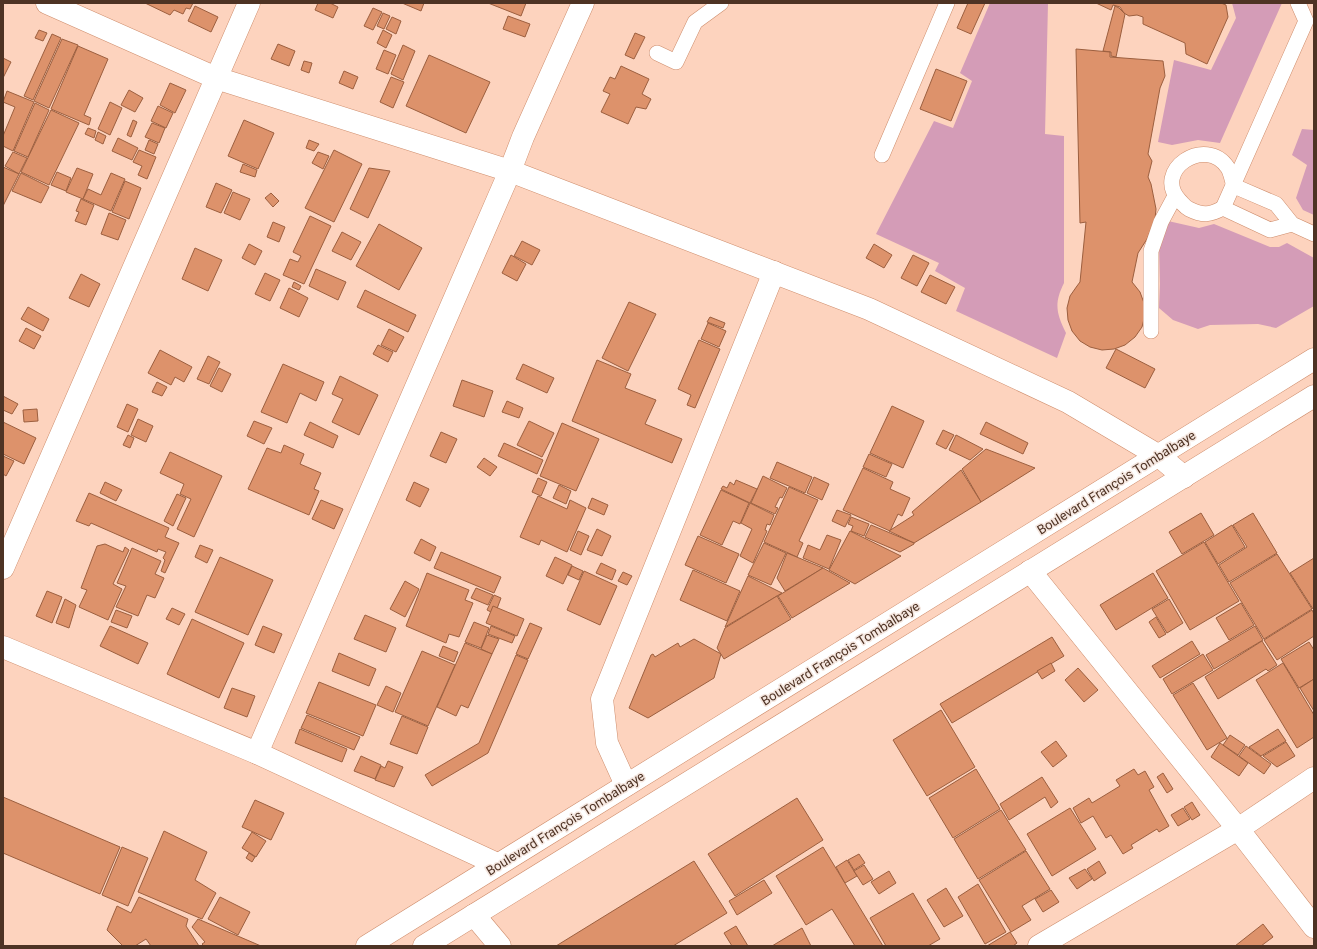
<svg xmlns="http://www.w3.org/2000/svg" width="1317" height="949" viewBox="0 0 1317 949" font-family="Roboto,sans-serif">
<rect width="100%" height="100%" fill="#fdd3be"/>
<g fill="#d49cb7">
<path d="M990,3H1048L1045,134L1064,136V283C1054,303 1056,313 1066,333L1057,358L956,311L965,288L935,271L939,263L876,234L934,121L953,128L972,81L960,73Z"/>
<path d="M1232,3H1282L1220,143L1198,140L1172,145L1158,142L1174,60L1211,70L1236,18Z"/>
<path d="M1302,129L1314,130V215L1303,210L1296,198L1307,165L1292,155Z"/>
<path d="M1168,221L1199,228L1214,224L1270,247H1279L1287,243L1314,258V306L1276,328L1258,324L1210,325L1198,329L1173,320L1159,308L1160,284L1159,245Z"/>
</g>
<g fill="#dd926b" stroke="#9c5f3f">
<path d="M145,3H193L190,9L186,8L183,14L174,10L170,15Z"/>
<path d="M318,3H330L338,7L333,18L315,10Z"/>
<path d="M402,3H424L421,11Z"/>
<path d="M488,3H526L521,16Z"/>
<path d="M968,3H985L971,34L957,28Z"/>
<path d="M1096,3H1221L1226,5L1228,17L1207,64L1186,54L1185,43L1143,24V17L1137,15L1129,16L1124,13L1120,7L1113,5L1111,10Z"/>
<path d="M195,6L218,17L211,32L188,21Z"/>
<path d="M1115,6L1119,8L1125,14L1116,57L1111,56V52L1103,51Z"/>
<path d="M373,8L382,12L373,30L364,26Z"/>
<path d="M383,13L390,16L384,29L377,26Z"/>
<path d="M508,16L530,24L525,37L503,29Z"/>
<path d="M392,17L401,21L396,34L386,29Z"/>
<path d="M39,30L47,33L43,41L35,38Z"/>
<path d="M383,30L392,35L386,48L377,43Z"/>
<path d="M635,33L645,37L634,59L625,55Z"/>
<path d="M52,34L61,38L33,100L24,96Z"/>
<path d="M62,39L78,45L49,108L34,101Z"/>
<path d="M278,44L295,51L289,66L271,59Z"/>
<path d="M403,45L415,51L403,80L391,74Z"/>
<path d="M78,46L108,59L84,115L91,118L89,125L51,109Z"/>
<path d="M1076,49L1110,52V57L1163,61L1165,76L1160,88L1148,154L1152,161L1148,177L1151,184L1156,209L1155,219L1147,239L1138,253L1132,282L1140,292L1144,303L1145,315L1142,327L1135,337L1125,345L1114,349L1102,350L1090,347L1080,341L1072,331L1068,320L1067,308L1070,296L1077,286L1080,282L1086,222L1080,223Z"/>
<path d="M384,50L396,55L388,74L376,69Z"/>
<path d="M429,55L490,82L466,133L406,106Z"/>
<path d="M3,58L11,62L3,78Z"/>
<path d="M304,61L312,63L309,73L301,70Z"/>
<path d="M621,66L649,79L642,94L651,99L646,109L636,107L628,124L601,112L610,94L603,91L610,77L615,79Z"/>
<path d="M936,69L967,81L951,121L920,109Z"/>
<path d="M344,71L358,77L353,89L339,83Z"/>
<path d="M391,77L404,82L393,108L380,102Z"/>
<path d="M170,83L186,90L175,113L160,105Z"/>
<path d="M129,90L143,98L135,112L121,105Z"/>
<path d="M7,91L34,102L13,151L3,146V136L15,107L3,102Z"/>
<path d="M110,102L122,108L110,135L98,129Z"/>
<path d="M35,103L49,110L28,157L14,151Z"/>
<path d="M158,106L173,113L166,128L151,121Z"/>
<path d="M51,110L79,123L49,185L21,172Z"/>
<path d="M133,120L137,122L131,137L127,135Z"/>
<path d="M244,120L274,133L258,169L228,156Z"/>
<path d="M152,123L165,128L159,143L145,137Z"/>
<path d="M88,128L96,131L94,138L85,134Z"/>
<path d="M98,132L106,136L103,144L95,140Z"/>
<path d="M118,138L138,148L132,160L112,151Z"/>
<path d="M149,140L158,144L154,154L145,150Z"/>
<path d="M309,140L319,144L314,151L306,148Z"/>
<path d="M139,150L156,157L147,179L138,175L142,166L133,162Z"/>
<path d="M334,150L362,164L334,222L305,208Z"/>
<path d="M13,152L27,158L19,174L5,166Z"/>
<path d="M318,152L329,156L323,169L312,163Z"/>
<path d="M243,164L257,170L255,177L240,172Z"/>
<path d="M3,167L19,174L3,206Z"/>
<path d="M77,168L93,174L83,199L66,192Z"/>
<path d="M369,168L390,171L368,218L350,209Z"/>
<path d="M57,172L71,178L66,191L51,185Z"/>
<path d="M21,173L49,187L41,203L12,191Z"/>
<path d="M111,173L125,179L111,211L83,199L88,189L101,195Z"/>
<path d="M125,181L141,188L129,219L112,212Z"/>
<path d="M216,183L232,190L221,213L206,207Z"/>
<path d="M233,192L250,199L240,220L224,213Z"/>
<path d="M271,193L279,201L273,207L265,198Z"/>
<path d="M81,199L94,205L86,225L75,221L79,212L76,211Z"/>
<path d="M109,213L126,220L118,240L101,234Z"/>
<path d="M310,216L331,226L304,284L283,275L290,259L298,262L301,256L293,252Z"/>
<path d="M273,222L285,227L279,242L267,237Z"/>
<path d="M379,224L422,248L399,290L356,266Z"/>
<path d="M342,232L361,242L351,260L332,251Z"/>
<path d="M522,241L540,250L532,265L514,256Z"/>
<path d="M249,244L262,251L255,265L242,258Z"/>
<path d="M874,244L892,255L884,268L866,258Z"/>
<path d="M195,248L222,260L208,291L182,279Z"/>
<path d="M511,255L526,264L517,281L502,273Z"/>
<path d="M913,255L929,263L917,286L901,278Z"/>
<path d="M316,269L346,282L338,300L309,286Z"/>
<path d="M265,273L280,280L270,301L255,294Z"/>
<path d="M81,274L100,284L89,307L69,298Z"/>
<path d="M930,275L955,287L946,304L921,292Z"/>
<path d="M294,282L301,286L299,290L292,287Z"/>
<path d="M289,288L308,298L299,317L280,308Z"/>
<path d="M365,290L416,315L408,332L357,307Z"/>
<path d="M629,302L656,314L628,371L602,358Z"/>
<path d="M28,307L49,319L43,331L21,319Z"/>
<path d="M710,317L725,323L723,328L707,322Z"/>
<path d="M708,323L726,331L719,347L701,339Z"/>
<path d="M26,328L41,336L34,349L19,341Z"/>
<path d="M389,329L404,337L396,352L381,345Z"/>
<path d="M699,340L720,349L695,408L687,405L691,395L678,389Z"/>
<path d="M378,345L393,352L388,362L373,354Z"/>
<path d="M1116,349L1155,369L1145,388L1106,368Z"/>
<path d="M160,350L192,367L184,382L175,377L171,385L148,373Z"/>
<path d="M208,356L220,362L209,384L197,379Z"/>
<path d="M597,360L631,374L625,388L656,400L645,424L682,439L672,463L572,421Z"/>
<path d="M283,364L324,382L316,401L300,393L287,423L261,412Z"/>
<path d="M523,364L554,378L547,393L516,379Z"/>
<path d="M219,368L231,374L222,392L210,386Z"/>
<path d="M340,376L378,395L359,435L332,422L343,399L332,394Z"/>
<path d="M462,380L493,391L484,417L453,406Z"/>
<path d="M157,382L167,387L162,396L152,392Z"/>
<path d="M3,396L18,404L12,414L3,410Z"/>
<path d="M507,401L523,408L519,418L502,412Z"/>
<path d="M127,404L138,409L128,432L117,427Z"/>
<path d="M892,406L924,421L903,468L870,453Z"/>
<path d="M37,409L38,421L24,422L23,410Z"/>
<path d="M138,419L153,426L146,442L131,435Z"/>
<path d="M254,421L272,428L264,444L247,436Z"/>
<path d="M529,421L554,433L542,457L517,445Z"/>
<path d="M3,422L36,438L24,464L3,454Z"/>
<path d="M310,422L338,436L333,448L304,435Z"/>
<path d="M986,422L1028,443L1023,454L980,434Z"/>
<path d="M562,423L599,439L576,491L540,476Z"/>
<path d="M943,430L954,435L946,449L936,444Z"/>
<path d="M441,432L457,439L446,463L430,456Z"/>
<path d="M128,435L134,438L130,448L123,445Z"/>
<path d="M956,435L983,449L970,460L949,450Z"/>
<path d="M504,443L543,460L537,474L498,456Z"/>
<path d="M284,445L304,454L300,464L321,473L314,489L319,491L309,515L248,489L267,448L281,453Z"/>
<path d="M986,449L1035,468L981,502L962,469Z"/>
<path d="M170,452L222,476L194,537L177,529L191,499L180,494L184,484L160,473Z"/>
<path d="M869,454L892,464L886,477L863,467Z"/>
<path d="M3,456L14,461L6,476L3,474Z"/>
<path d="M484,458L497,467L490,476L477,467Z"/>
<path d="M777,462L812,477L805,493L770,478Z"/>
<path d="M863,468L893,482L890,489L910,498L902,516L898,514L890,531L843,510Z"/>
<path d="M961,470L981,502L914,543L889,531L914,515L912,512Z"/>
<path d="M763,476L787,488L782,498L780,497L775,507L778,508L775,514L751,503Z"/>
<path d="M814,477L829,484L822,500L807,493Z"/>
<path d="M538,478L547,482L541,496L532,492Z"/>
<path d="M736,480L757,489L750,503L721,489L723,486L727,488L730,482L734,485Z"/>
<path d="M105,482L122,490L116,501L100,493Z"/>
<path d="M414,482L429,489L420,507L406,500Z"/>
<path d="M559,485L571,491L566,504L553,498Z"/>
<path d="M789,487L818,500L799,541L803,543L797,557L764,542Z"/>
<path d="M721,490L749,503L740,524L733,521L722,545L700,535Z"/>
<path d="M89,493L169,528L165,537L179,543L165,573L161,571L165,560L163,558L166,552L158,549L157,552L91,523L89,526L76,521Z"/>
<path d="M177,494L186,498L173,526L164,521Z"/>
<path d="M538,496L567,509L570,500L586,508L567,552L541,540L539,545L520,537Z"/>
<path d="M592,498L608,505L604,515L588,508Z"/>
<path d="M321,500L343,509L334,529L312,519Z"/>
<path d="M750,503L774,515L770,525L767,524L765,530L767,531L753,563L740,556L752,529L741,523Z"/>
<path d="M837,510L851,515L845,527L832,521Z"/>
<path d="M1201,513L1214,535L1182,554L1169,532Z"/>
<path d="M1253,513L1277,553L1229,582L1219,565L1247,547L1233,525Z"/>
<path d="M851,517L869,524L864,536L851,531L853,526L848,524Z"/>
<path d="M871,525L914,543V544L900,552L865,537Z"/>
<path d="M1232,525L1245,547L1218,564L1205,542Z"/>
<path d="M597,529L611,536L602,556L587,550Z"/>
<path d="M578,531L589,536L581,555L570,550Z"/>
<path d="M850,531L901,556L855,584L829,570Z"/>
<path d="M827,535L841,540L829,569L803,558L808,545L820,550Z"/>
<path d="M698,536L739,554L726,583L685,565Z"/>
<path d="M421,539L436,547L430,561L414,553Z"/>
<path d="M1204,542L1239,601L1190,630L1156,571Z"/>
<path d="M764,543L786,553L771,585L748,575Z"/>
<path d="M105,544L123,552L125,547L129,550L113,584L122,589L108,620L79,607L87,590L81,588L97,546Z"/>
<path d="M200,545L213,550L207,563L195,557Z"/>
<path d="M132,548L161,561L155,574L164,578L155,598L147,595L138,616L116,607L126,586L117,583Z"/>
<path d="M441,552L501,577L494,593L434,568Z"/>
<path d="M787,553L823,568L785,591L777,578Z"/>
<path d="M1277,554L1312,609L1264,639L1230,583Z"/>
<path d="M220,557L273,580L248,635L195,612Z"/>
<path d="M555,557L572,565L563,584L546,576Z"/>
<path d="M1314,558V608L1313,609L1290,573Z"/>
<path d="M601,563L616,570L612,580L596,573Z"/>
<path d="M572,566L583,571L579,580L568,575Z"/>
<path d="M823,568L850,583L792,618L778,596Z"/>
<path d="M693,570L740,591L727,621L680,600Z"/>
<path d="M584,571L617,586L600,625L567,610Z"/>
<path d="M623,572L632,576L627,585L618,581Z"/>
<path d="M427,573L469,590L465,600L473,603L459,637L449,634L446,643L406,626Z"/>
<path d="M1153,573L1168,598L1116,630L1100,605Z"/>
<path d="M748,576L782,593L725,627Z"/>
<path d="M405,581L419,589L405,617L390,609Z"/>
<path d="M476,588L493,595L488,605L471,598Z"/>
<path d="M47,591L62,597L52,623L36,616Z"/>
<path d="M494,595L501,598L495,614L487,610Z"/>
<path d="M777,596L791,619L724,659L717,648L725,628Z"/>
<path d="M65,599L76,605L69,628L56,623Z"/>
<path d="M1169,599L1183,623L1167,633L1152,609Z"/>
<path d="M1241,603L1254,625L1229,640L1216,618Z"/>
<path d="M493,606L524,619L517,636L486,623Z"/>
<path d="M172,608L185,614L179,625L166,619Z"/>
<path d="M116,610L132,616L127,628L111,622Z"/>
<path d="M1312,610L1314,614V636L1277,660L1264,640Z"/>
<path d="M365,615L396,628L386,652L354,639Z"/>
<path d="M1156,617L1166,634L1159,638L1149,622Z"/>
<path d="M192,619L244,643L219,698L167,674Z"/>
<path d="M474,622L489,628L481,648L465,642Z"/>
<path d="M530,623L542,628L528,659L516,654Z"/>
<path d="M110,626L148,643L138,664L100,646Z"/>
<path d="M263,626L282,634L274,653L255,645Z"/>
<path d="M491,626L515,636L512,643L488,634Z"/>
<path d="M1255,626L1263,640L1214,669L1206,655Z"/>
<path d="M487,635L499,639L492,654L481,649Z"/>
<path d="M1052,637L1064,656L952,723L940,704Z"/>
<path d="M694,639L721,654L714,678L648,718L629,708L651,655L653,654L655,657L678,643L680,647Z"/>
<path d="M1192,641L1200,654L1160,678L1152,666Z"/>
<path d="M1262,641L1277,665L1268,671L1266,669L1218,699L1205,677Z"/>
<path d="M1309,642L1314,650V679L1299,688L1281,659Z"/>
<path d="M465,643L492,654L468,708L461,705L456,716L437,707Z"/>
<path d="M443,646L458,652L454,662L439,656Z"/>
<path d="M422,651L455,665L428,726L395,712Z"/>
<path d="M339,653L376,669L369,686L332,671Z"/>
<path d="M1203,654L1213,670L1172,694L1163,679Z"/>
<path d="M516,655L528,660L488,753L432,786L425,775L479,743Z"/>
<path d="M1051,663L1055,671L1042,679L1037,671Z"/>
<path d="M1283,663L1314,715V737L1297,748L1256,680Z"/>
<path d="M1078,668L1098,690L1084,702L1065,680Z"/>
<path d="M1314,679V711L1300,688Z"/>
<path d="M319,682L376,705L363,736L306,713Z"/>
<path d="M1193,683L1227,738L1207,750L1173,695Z"/>
<path d="M386,686L401,693L393,712L377,705Z"/>
<path d="M232,688L255,696L247,717L224,708Z"/>
<path d="M941,710L975,767L927,796L893,740Z"/>
<path d="M307,715L360,737L354,750L301,728Z"/>
<path d="M402,716L428,727L417,754L390,744Z"/>
<path d="M300,729L347,749L342,762L295,743Z"/>
<path d="M1278,729L1286,741L1261,756L1249,747Z"/>
<path d="M1230,735L1245,745L1238,755L1223,745Z"/>
<path d="M1056,741L1067,756L1053,767L1041,752Z"/>
<path d="M1286,742L1295,756L1277,767L1263,756Z"/>
<path d="M1220,743L1248,763L1239,776L1211,757Z"/>
<path d="M1246,746L1271,764L1264,774L1239,756Z"/>
<path d="M361,756L381,765L375,779L354,771Z"/>
<path d="M388,761L403,767L394,787L375,780L381,766L385,768Z"/>
<path d="M976,769L1000,809L953,838L929,798Z"/>
<path d="M1134,769L1138,775L1145,771L1154,787L1149,790L1169,826L1159,832L1157,829L1131,845L1133,848L1123,854L1111,835L1106,838L1093,816L1081,823L1073,808L1089,798L1092,803L1120,786L1116,780Z"/>
<path d="M1163,773L1173,789L1167,793L1157,777Z"/>
<path d="M1042,777L1058,802L1051,808L1045,797L1009,820L1000,804Z"/>
<path d="M3,797L120,847L100,894L3,853Z"/>
<path d="M797,798L823,840L735,896L708,854Z"/>
<path d="M255,800L284,813L271,840L242,827Z"/>
<path d="M1192,802L1200,815L1192,820L1184,807Z"/>
<path d="M1070,808L1096,849L1052,876L1027,834Z"/>
<path d="M1183,808L1190,819L1178,826L1171,815Z"/>
<path d="M1001,810L1026,850L978,879L954,839Z"/>
<path d="M164,831L207,852L195,880L216,893L202,919L138,892Z"/>
<path d="M252,832L266,841L256,857L242,848Z"/>
<path d="M122,847L148,858L128,906L102,895Z"/>
<path d="M823,847L883,946H855L832,909L806,925L776,876Z"/>
<path d="M1026,851L1050,889L1022,906L1031,920L1011,932L979,880Z"/>
<path d="M249,853L255,857L252,862L246,858Z"/>
<path d="M859,854L865,863L854,870L848,860Z"/>
<path d="M847,860L857,876L845,883L836,867Z"/>
<path d="M694,861L727,913L673,946H556Z"/>
<path d="M1099,861L1106,873L1094,881L1087,869Z"/>
<path d="M864,865L873,879L863,885L854,871Z"/>
<path d="M1085,869L1092,879L1077,889L1069,878Z"/>
<path d="M889,871L896,883L879,894L871,882Z"/>
<path d="M764,880L772,893L737,915L729,901Z"/>
<path d="M978,884L1006,932L985,944L958,897Z"/>
<path d="M946,888L963,916L944,927L927,900Z"/>
<path d="M1051,890L1059,902L1043,912L1035,899Z"/>
<path d="M913,893L940,939L928,946H886L870,918Z"/>
<path d="M139,897L188,919L186,926L199,946H151L146,939L135,946H123L107,930L117,906L131,913Z"/>
<path d="M220,897L250,912L238,935L208,919Z"/>
<path d="M198,919L261,946H204L202,944L205,942L192,927Z"/>
<path d="M1263,924L1273,937L1261,946H1235Z"/>
<path d="M736,926L748,946H732L724,933Z"/>
<path d="M802,928L811,946H772Z"/>
<path d="M1010,932L1017,943L1013,946H987Z"/>
</g>
<g fill="none" stroke-linecap="round" stroke-linejoin="round">
<defs>
<g id="lane">
<path d="M657,53L676,62L695,22L721,3"/>
<path d="M882,155L947,3"/>
<path d="M1223,208L1306,21L1298,3"/>
<path d="M1292,224L1270,230L1223,208C1210,215 1203,216 1189,209C1185,207 1183,204 1180,201C1151,171 1206,134 1228,168C1231,173 1232,180 1234,186L1276,204L1292,224L1314,234"/>
<path d="M1151,331V251L1161,222L1175,196"/>
</g>
<g id="street">
<path d="M47,3L216,78L510,171L869,309L1068,402L1159,456L1184,477"/>
<path d="M3,568L249,3"/>
<path d="M1030,571L1238,829L1314,927"/>
<path d="M3,647L257,753L497,864"/>
<path d="M257,753L510,171L523,137L583,3"/>
<path d="M626,785L607,743L602,699L774,272"/>
<path d="M474,915L500,946"/>
<path d="M1039,946L1238,829L1314,778"/>
</g>
<g id="primary">
<path d="M367,946C681,748 999,556 1314,359"/>
<path d="M424,946L1314,396"/>
</g>
</defs>
<use href="#lane" stroke="#ce8d6c" stroke-width="16"/>
<use href="#street" stroke="#ce8d6c" stroke-width="23"/>
<use href="#primary" stroke="#ce8d6c" stroke-width="23"/>
<use href="#lane" stroke="#fff" stroke-width="15"/>
<use href="#street" stroke="#fff" stroke-width="22"/>
<use href="#primary" stroke="#fff" stroke-width="22"/>
</g>
<g text-anchor="middle" stroke-width="3" stroke-linejoin="round" paint-order="stroke">
<g font-size="13" fill="#4e3324" stroke="#f5e7e0">
<text transform="translate(1116 482) rotate(-32)" y="5">Boulevard François Tombalbaye</text>
<text transform="translate(840 653) rotate(-32)" y="5">Boulevard François Tombalbaye</text>
<text transform="translate(565 823) rotate(-32)" y="5">Boulevard François Tombalbaye</text>
</g>
</g>
<rect width="1317" height="949" fill="none" stroke="#4e3324" stroke-width="8"/>
</svg>
